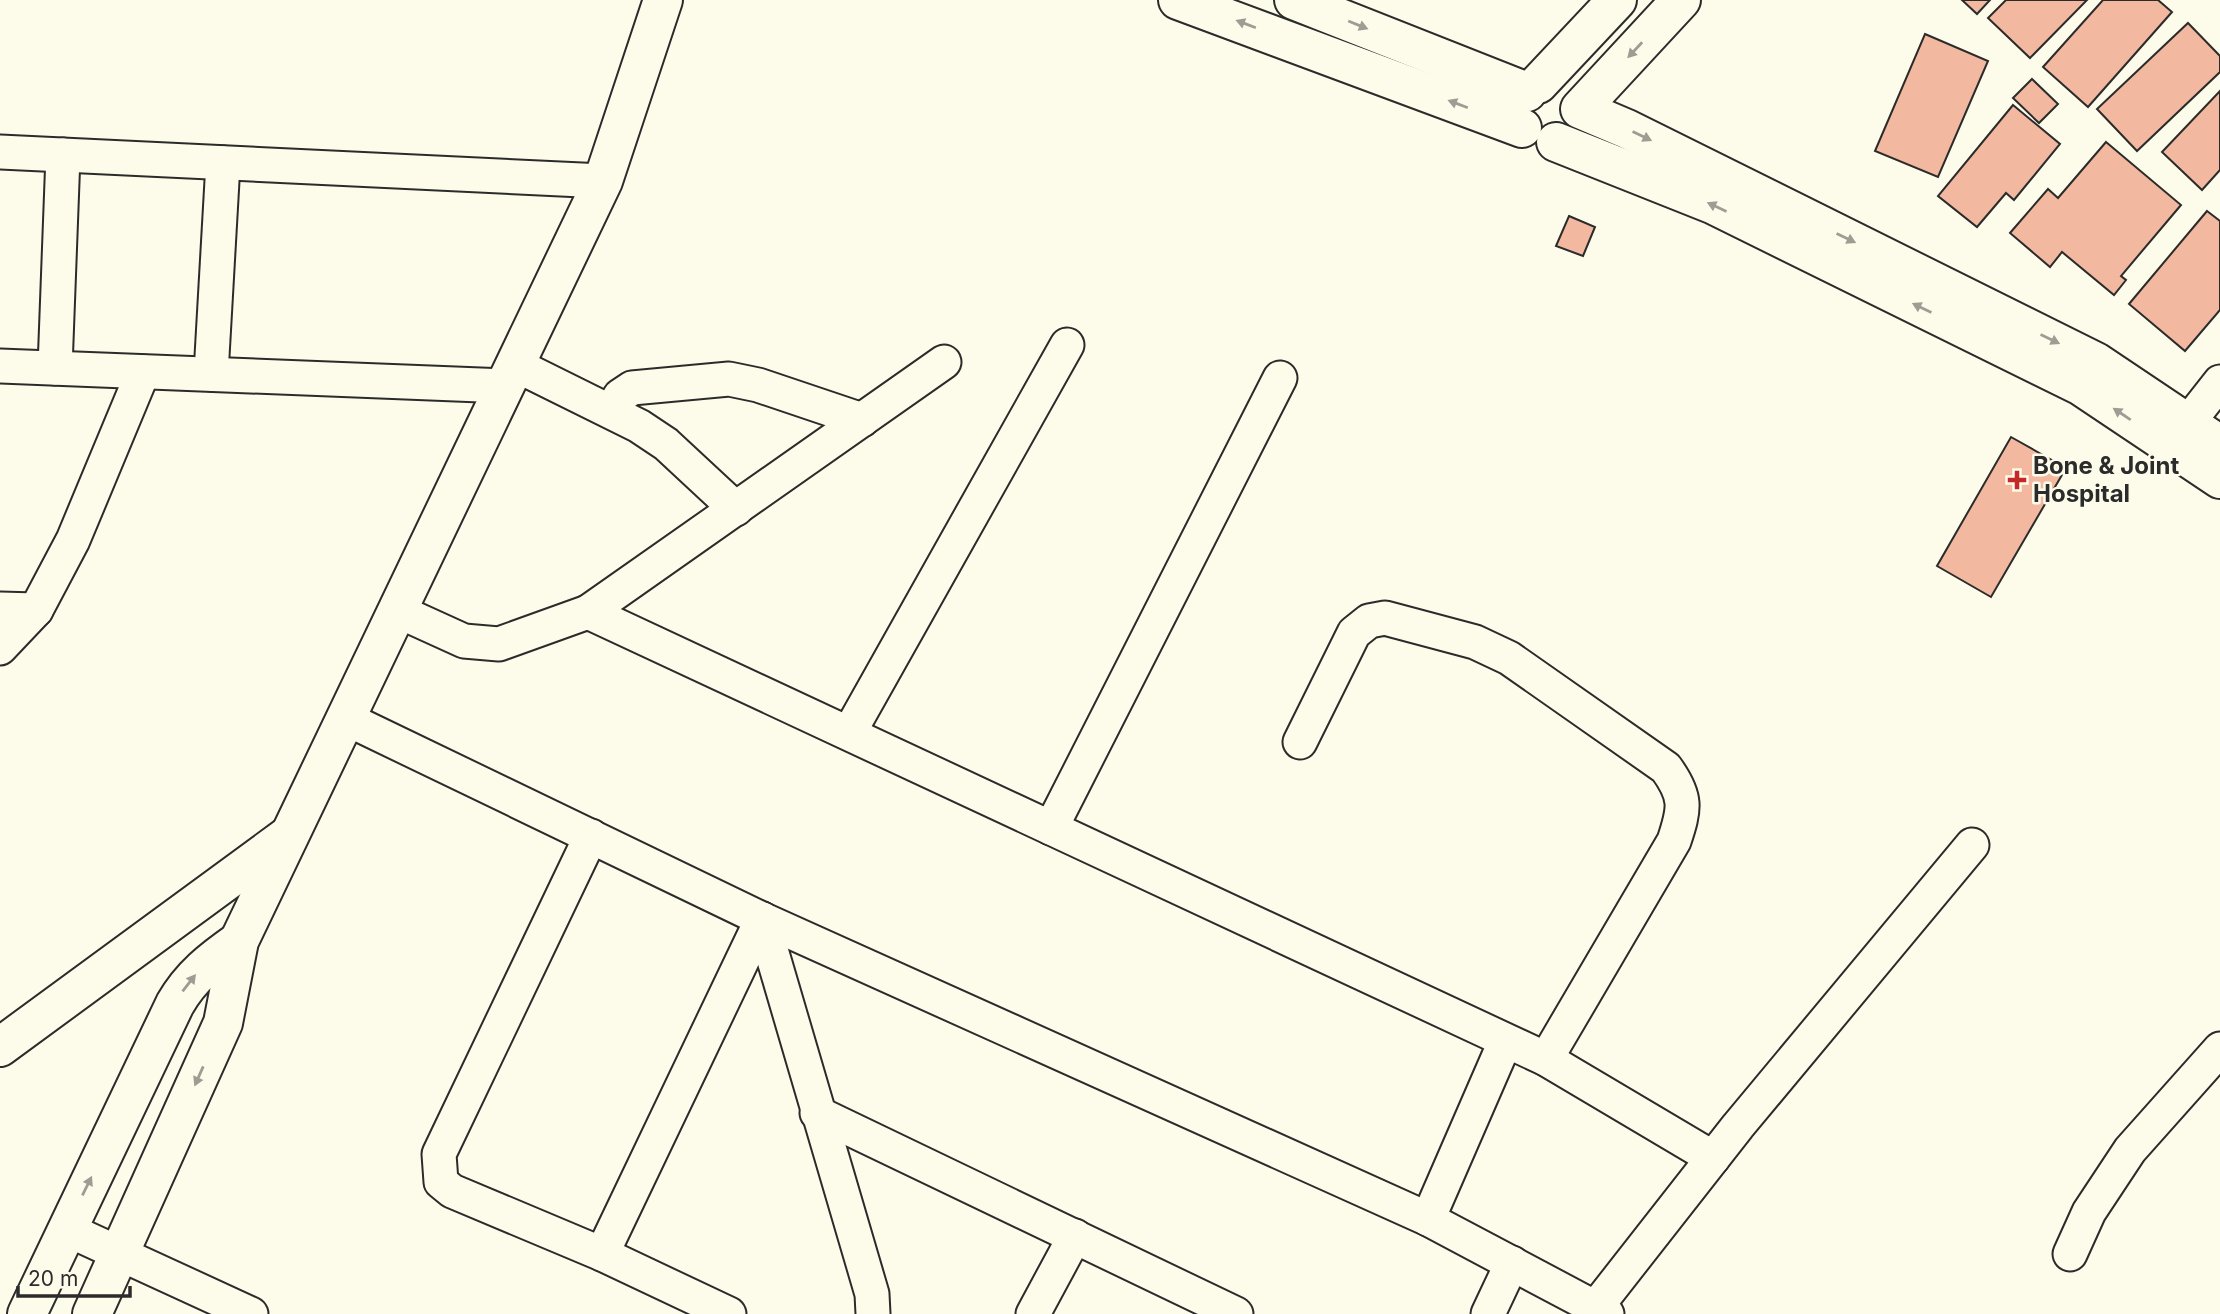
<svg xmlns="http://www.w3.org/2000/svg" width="2220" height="1314" viewBox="0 0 2220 1314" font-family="Inter,sans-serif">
<rect width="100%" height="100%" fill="#fdfbea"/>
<g fill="#f2b8a0" stroke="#2b2b2b" stroke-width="2">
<path d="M1962,0H1990L1977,14Z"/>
<path d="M2006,0H2087L2030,58L1988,18Z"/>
<path d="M2103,0H2158L2172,12L2088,107L2043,67Z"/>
<path d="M2188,23L2220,56V72L2137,151L2097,109Z"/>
<path d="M1925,34L1988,61L1938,177L1875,151Z"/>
<path d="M2032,79L2058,104L2039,123L2013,98Z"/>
<path d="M2220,91V170L2202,190L2162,152Z"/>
<path d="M2013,105L2060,144L2014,200L2006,193L1977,227L1938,196Z"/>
<path d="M2106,142L2181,205L2121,276L2126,280L2114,295L2062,252L2050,267L2010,233L2048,189L2058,198Z"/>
<path d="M2207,211L2220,221V310L2185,351L2129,304Z"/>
<path d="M1569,216L1595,227L1583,256L1556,246Z"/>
<path d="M2011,437L2066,468L1991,597L1937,566Z"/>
</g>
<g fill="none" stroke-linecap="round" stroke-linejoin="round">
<defs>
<g id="minor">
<path d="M0,152L603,181"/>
<path d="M516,365L639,426L666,444L736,509"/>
<path d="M0,366L506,386"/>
<path d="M55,368L63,155"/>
<path d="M211,374L223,163"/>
<path d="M612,410L620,396L632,388L729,379L758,385L862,420"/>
<path d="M2172,443L2220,382"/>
<path d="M0,609L36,610"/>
<path d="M398,611L464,641L499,644L588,612L1546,1059L1713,1158"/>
<path d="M588,612L944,362"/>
<path d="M0,648L36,610L73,540L143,372"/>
<path d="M347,719L762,919L1428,1219L1607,1314"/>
<path d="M849,733L1067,345"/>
<path d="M1300,742L1354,633L1369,621L1385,618L1475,642L1509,658L1666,768C1687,797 1685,808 1674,841L1546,1059"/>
<path d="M1051,828L1280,378"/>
<path d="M591,836L439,1154L441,1182L452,1191L602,1254L729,1314"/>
<path d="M762,919L872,1294L873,1314"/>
<path d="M817,1113L1236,1314"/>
<path d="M1428,1219L1505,1042"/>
<path d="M66,1229L251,1314"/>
<path d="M602,1254L762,919"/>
<path d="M2070,1254L2089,1212L2130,1150L2220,1049"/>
<path d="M1597,1306L1738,1126L1972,845"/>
<path d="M1033,1314L1075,1236"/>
<path d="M1488,1314L1512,1263"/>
</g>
<g id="tertiary">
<path d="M1178,0L1522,128"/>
<path d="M1294,0L1527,92"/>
<path d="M1681,0L1580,109L1627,129L2096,362L2220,445"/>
<path d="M1538,84L1617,0"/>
<path d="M1556,142L1712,204L2081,386L2220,479"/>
<path d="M0,1047L289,835"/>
<path d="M27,1314L175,1004C191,976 212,960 239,941"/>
<path d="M92,1314L223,1023L239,941L603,181L663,0"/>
</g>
</defs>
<use href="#minor" stroke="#2b2b2b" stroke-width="37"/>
<use href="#tertiary" stroke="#2b2b2b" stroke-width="42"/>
<use href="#minor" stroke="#fdfbea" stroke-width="33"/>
<use href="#tertiary" stroke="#fdfbea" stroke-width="38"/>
</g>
<defs><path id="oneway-solid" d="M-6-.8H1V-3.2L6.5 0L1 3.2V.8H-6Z" transform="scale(1.75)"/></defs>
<g fill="#9e9d94">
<use href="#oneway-solid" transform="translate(1246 24) rotate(-159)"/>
<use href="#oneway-solid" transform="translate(1358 25) rotate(22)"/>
<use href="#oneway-solid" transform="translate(1635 50) rotate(133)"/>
<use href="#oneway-solid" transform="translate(1458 104) rotate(-159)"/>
<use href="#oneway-solid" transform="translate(1642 136) rotate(26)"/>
<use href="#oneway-solid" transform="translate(1717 207) rotate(-155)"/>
<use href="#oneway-solid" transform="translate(1846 238) rotate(26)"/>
<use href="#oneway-solid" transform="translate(1922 308) rotate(-154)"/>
<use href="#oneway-solid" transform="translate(2050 339) rotate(26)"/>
<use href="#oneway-solid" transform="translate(2122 414) rotate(-146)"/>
<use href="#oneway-solid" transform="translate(189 983) rotate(-52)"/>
<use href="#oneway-solid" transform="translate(199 1076) rotate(114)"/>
<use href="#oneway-solid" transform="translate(87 1186) rotate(-64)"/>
</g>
<path fill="#c62828" stroke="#fdfbea" stroke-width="2.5" d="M2013.5 469.5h7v7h7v7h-7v7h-7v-7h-7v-7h7z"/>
<g text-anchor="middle" stroke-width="5" stroke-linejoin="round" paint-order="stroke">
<g font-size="24" font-weight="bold" fill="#2b2b2b" stroke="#fdfbea" text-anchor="start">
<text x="2033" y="474">Bone &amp; Joint<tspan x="2033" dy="28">Hospital</tspan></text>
</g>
</g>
<path d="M18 1286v10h112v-10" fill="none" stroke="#2b2b2b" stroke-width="3.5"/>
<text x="28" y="1286" font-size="21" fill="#2b2b2b" stroke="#fdfbea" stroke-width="5" paint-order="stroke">20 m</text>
</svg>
